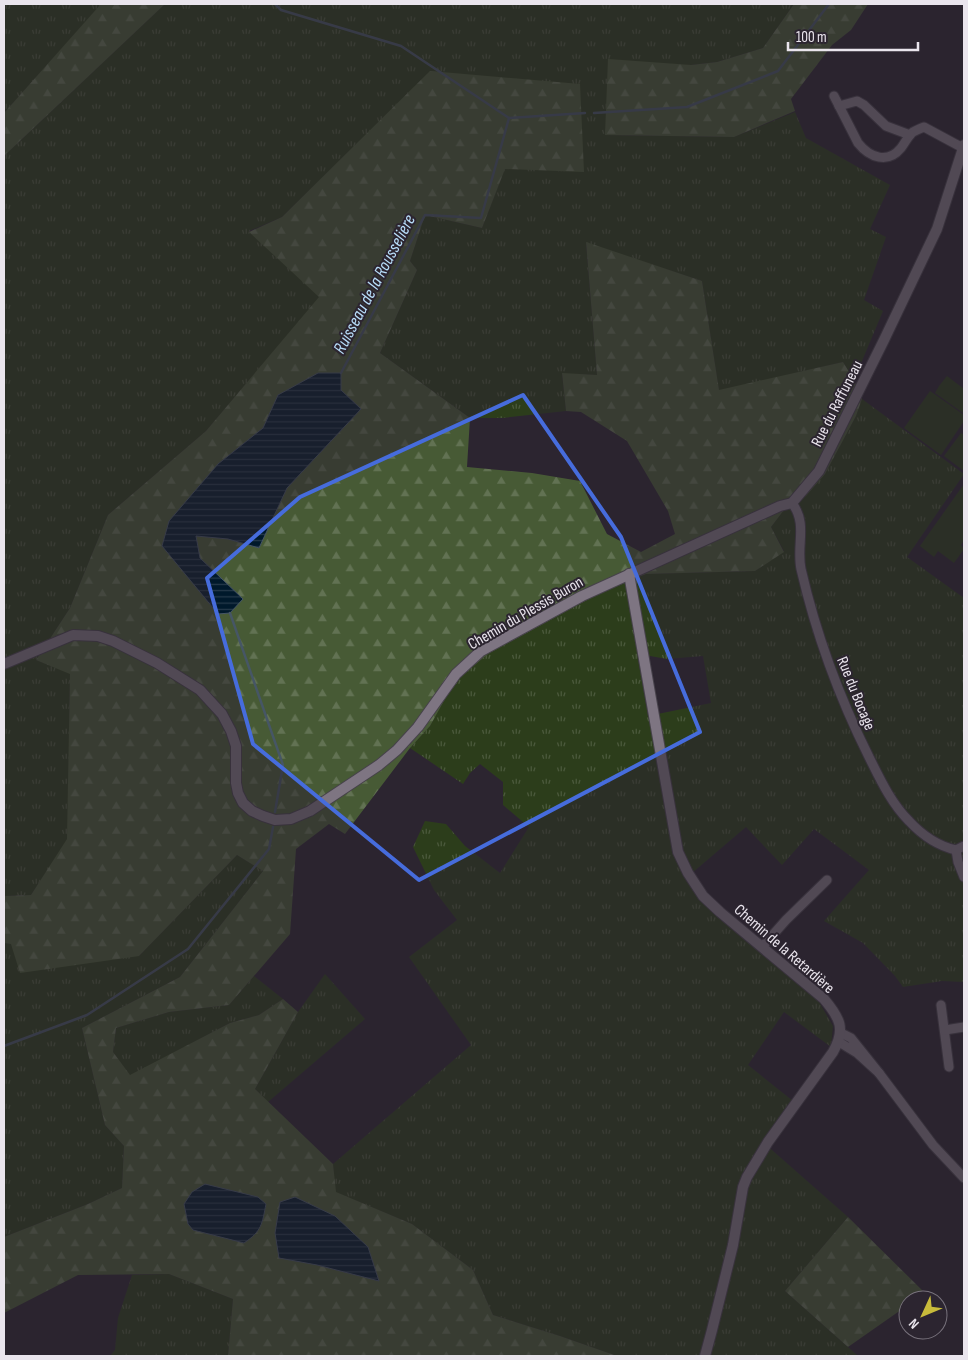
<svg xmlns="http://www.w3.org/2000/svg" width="968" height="1360" viewBox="0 0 968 1360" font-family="'Sofia Sans Condensed',sans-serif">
<defs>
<pattern id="grass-tufts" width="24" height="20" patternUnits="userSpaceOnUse" patternTransform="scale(1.25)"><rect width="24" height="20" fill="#2c3d1b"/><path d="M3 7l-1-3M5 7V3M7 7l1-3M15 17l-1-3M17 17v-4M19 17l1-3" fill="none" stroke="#4b593c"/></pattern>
<pattern id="forest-firs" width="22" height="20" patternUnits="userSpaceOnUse" patternTransform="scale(1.25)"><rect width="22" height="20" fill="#475a35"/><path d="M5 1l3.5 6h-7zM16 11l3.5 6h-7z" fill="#627253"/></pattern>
<pattern id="water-rules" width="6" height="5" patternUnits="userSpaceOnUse" patternTransform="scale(1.25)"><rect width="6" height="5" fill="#00192b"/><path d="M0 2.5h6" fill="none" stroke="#253a4a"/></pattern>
</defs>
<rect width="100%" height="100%" fill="#2c2530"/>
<g fill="url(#grass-tufts)" fill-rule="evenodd">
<path d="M4,4H102L4,113Z"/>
<path d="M165,4H794L763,48L717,62L691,65L605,135L734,137L795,112L806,138L890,185L870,229L886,237L864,300L883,311L854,380L843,362L719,391L702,281L586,243L597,375L562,374L566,411L502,418H470L380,353L417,270L410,261L425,215L482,228L505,168L584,171L430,72L282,217L249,231L320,297L206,431L108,515L70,608L36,660L70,673L68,839L31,895L4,896V156Z"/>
<path d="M862,399L964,474L907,557L964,598V982L942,981L903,987L895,976L863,943L824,921L869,870L814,829L782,865L746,827L685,879L699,898L819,1002L833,1026L831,1047L784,1012L748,1065L793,1101L764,1143L848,1217L785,1291L858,1356H617L560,1336L493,1315L473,1270L412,1224L335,1192L333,1164L471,1045L409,957L457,920L434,890L413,847L425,821L446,824L465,846L500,873L529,827L503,805V782L480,764L470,773L463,784L410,748L430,726L455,681L488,654L598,594L646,574L755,571L784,551L771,527L784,510L825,474L856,416ZM650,656L667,659L703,656L711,703L648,716L638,659Z"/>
<path d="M237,855L263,871L180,977L82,1028L105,1125L124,1146L122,1188L88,1204L4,1237V943L139,956Z"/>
<path d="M325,974L365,1019L268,1102L255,1089L298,1012Z"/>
<path d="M254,976L283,999L259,1015L230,1023L130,1076L113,1052L116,1028L169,1012L229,1005Z"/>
<path d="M169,1274L233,1299L228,1356H110L115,1350L118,1318L132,1275Z"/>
</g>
<g fill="url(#forest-firs)" fill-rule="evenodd">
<path d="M101,4H165L4,156V113Z"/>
<path d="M794,4H868L851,30L832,45L791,99L795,111L734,137L605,135L608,59L691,65L717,62L763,48Z"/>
<path d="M430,71L580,84L584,172L505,169L482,228L425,215L410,261L417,270L380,353L470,418L467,467L532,473L580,481L607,534L641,552L675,534L668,511L627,441L581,412L566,411L562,373L597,375L586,242L702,281L719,390L843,362L854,380L862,399L856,416L825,474L806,496L784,510L771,527L784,552L755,571L646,574L598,594L488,654L455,681L430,726L410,748L345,834L329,824L296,849L290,934L229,1005L169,1012L116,1028L113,1052L130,1075L230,1023L259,1015L283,999L298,1012L255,1089L333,1164L336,1192L412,1224L473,1270L493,1315L560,1336L617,1356H228L233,1299L169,1274L78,1275L4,1313V1237L88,1204L122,1188L124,1146L105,1125L82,1028L180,977L263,871L237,855L139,956L20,973L11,944L4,943V896L31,895L67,839L70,674L36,660L70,608L108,515L206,431L319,297L249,232L282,217ZM341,390L361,409L287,488L259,548L228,539L196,536L200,558L243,599L162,546L218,464L263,428L278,395ZM368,1247L379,1281L317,1265Z"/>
<path d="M848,1217L925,1293L915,1300H908V1305L848,1347L785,1291Z"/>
</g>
<g fill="#2c3d1b">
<path d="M947,376L964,389L963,413L935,393L939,386Z"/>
<path d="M930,391L964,415V421L941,455L904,428Z"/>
<path d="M961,433L964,435V471L944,456Z"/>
<path d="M964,484V540L961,545L964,549L954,563L938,551L934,557L920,546Z"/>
</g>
<g fill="url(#water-rules)" stroke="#465665">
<path d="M318,373H341V390L361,409L287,488L259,548L228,539L196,536L200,558L243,599L230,613L218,614L162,546L169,521L218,464L263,428L278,395Z"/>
<path d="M205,1184L258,1197L266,1204C262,1224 262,1231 244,1243L193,1230L188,1224L184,1204L192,1192Z"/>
<path d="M295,1197L335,1216L368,1247L379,1281L317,1265L279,1258L275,1233L280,1202Z"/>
</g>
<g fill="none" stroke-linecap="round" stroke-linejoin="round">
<g stroke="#465665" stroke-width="2.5">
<path d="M275,4L281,10L401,46L509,118L585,113"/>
<path d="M594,113L687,107L778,71L829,4"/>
<path d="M341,373L425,215L481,218L509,118"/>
<path d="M230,613L283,765L275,812"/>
<path d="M4,1046L87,1015L188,949L269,849L273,827"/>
</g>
<defs>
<g id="minor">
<path d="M834,96L858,143C870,158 888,164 901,148C905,143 908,136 913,132C917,130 921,128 924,127L963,148"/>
<path d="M839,106L857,101L864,105L886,126L910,135"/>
<path d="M792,503C808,524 796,545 801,569C816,634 839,697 869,757C880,779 891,803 909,821C922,835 938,846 956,850L964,846"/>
<path d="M956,850L958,862L964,877"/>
<path d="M762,947L786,920L827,880"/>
<path d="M941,1005L949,1067"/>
<path d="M945,1030L964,1027"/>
<path d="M839,1042L857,1053L879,1073L851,1038L841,1033"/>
<path d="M879,1073L933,1145L964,1178"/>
</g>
<g id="tertiary">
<path d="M629,574L678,852L688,873L703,896L720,912L824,999C840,1018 846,1029 833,1052L768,1142L747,1177L743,1187L733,1245L712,1330L705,1356"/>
<path d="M4,664L73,635L98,636L113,641L157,663L200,690L222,714L231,731L236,746V783L238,793L243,803L252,811L263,816L275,820L291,819L310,811L379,765L397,750L418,727L456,674L481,651L582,596L780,506L792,503L819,471L884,340L937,229L964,145"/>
</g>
</defs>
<use href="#minor" stroke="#47424b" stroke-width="11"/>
<use href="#tertiary" stroke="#47424b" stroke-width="12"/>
<use href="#minor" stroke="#7e7582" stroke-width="9"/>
<use href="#tertiary" stroke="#7e7582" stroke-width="10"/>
</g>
<path d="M0 0H968V1360H0ZM523,395L621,537L700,732L419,880L253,744L207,578L300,497Z" fill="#2c2530" fill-opacity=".55" fill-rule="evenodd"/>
<path fill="none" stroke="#466cdc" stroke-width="4" stroke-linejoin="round" d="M523,395L621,537L700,732L419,880L253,744L207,578L300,497Z"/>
<g text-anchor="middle" stroke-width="4" stroke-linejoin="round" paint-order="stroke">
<g font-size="16" fill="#eae5ed" stroke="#2c2530">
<text transform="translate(836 403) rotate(-63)" y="6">Rue du Raffuneau</text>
<text transform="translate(525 612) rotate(-30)" y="6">Chemin du Plessis Buron</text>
<text transform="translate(857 693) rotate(68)" y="6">Rue du Bocage</text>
<text transform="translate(785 948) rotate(41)" y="6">Chemin de la Retardière</text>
</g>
<g font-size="18" font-style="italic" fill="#b7dcf8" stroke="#2c2530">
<text transform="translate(374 284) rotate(-62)" y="6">Ruisseau de la Rousselière</text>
</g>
</g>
<rect width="968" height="1360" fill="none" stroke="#eae5ed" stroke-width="10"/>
<g transform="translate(923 1315) rotate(226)"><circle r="24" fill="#2c2530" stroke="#78727c"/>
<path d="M0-4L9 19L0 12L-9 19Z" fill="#c8bb3b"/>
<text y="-8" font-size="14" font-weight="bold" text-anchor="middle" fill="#eae5ed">N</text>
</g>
<path d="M788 42v8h130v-8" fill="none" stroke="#eae5ed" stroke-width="2.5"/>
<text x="796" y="42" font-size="15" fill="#eae5ed" stroke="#2c2530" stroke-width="4" paint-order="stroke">100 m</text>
</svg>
